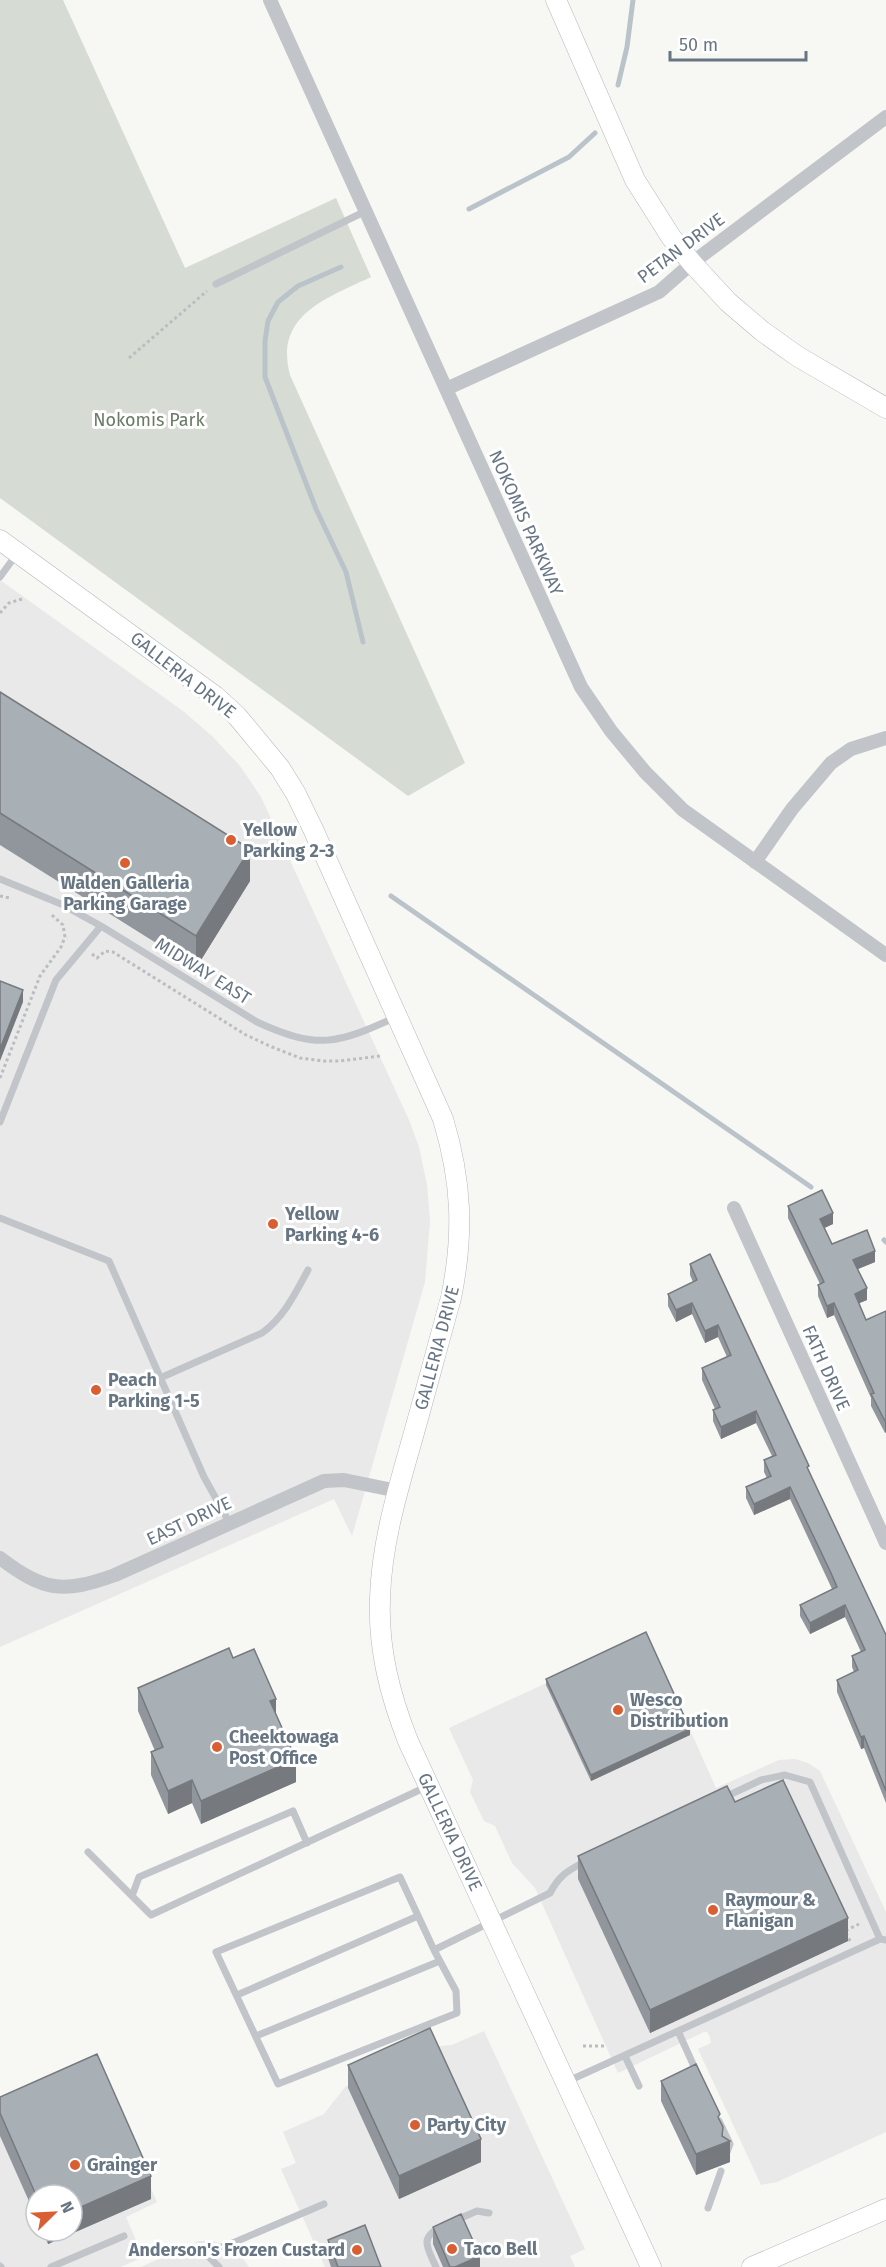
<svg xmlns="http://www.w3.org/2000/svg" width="886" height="2267" viewBox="0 0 886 2267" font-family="'Fira Sans',sans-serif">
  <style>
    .built { fill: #e8e9e8; fill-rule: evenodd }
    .park { fill: #d6dcd4 }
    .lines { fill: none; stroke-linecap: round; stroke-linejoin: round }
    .stream { stroke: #bac3c9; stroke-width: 5 }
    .secondary-casing { stroke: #b3b8bd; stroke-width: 21 }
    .path { stroke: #bbbdc0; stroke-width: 3; stroke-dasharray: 3 3; stroke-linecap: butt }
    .lane { stroke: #c1c4c8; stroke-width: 7 }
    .street { stroke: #c1c4c8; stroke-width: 14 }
    .secondary { stroke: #fff; stroke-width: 20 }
    .wall { fill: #90969c }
    .shaded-wall { fill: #767a7f }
    .building { fill: #a8afb5; stroke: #767a7f; stroke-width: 1.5 }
    .poi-dot { fill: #d95f33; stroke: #fff; stroke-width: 2 }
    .labels { text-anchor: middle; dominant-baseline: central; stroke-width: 6; stroke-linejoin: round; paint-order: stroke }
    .street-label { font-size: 18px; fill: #687684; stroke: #fff }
    .park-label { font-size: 18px; fill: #6a7b66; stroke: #fff }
    .poi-label { font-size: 18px; font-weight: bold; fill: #687684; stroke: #fff; text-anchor: start }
  </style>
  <rect width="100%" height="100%" fill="#f7f7f4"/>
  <!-- built -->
  <path class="built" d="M0,580l183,131 29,25 28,30 21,31 148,323 10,27 8,38 3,36 -5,61 -73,254 -18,-37 -334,148z
    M648,1636l68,152 63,-28 16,-1 13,4 12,8 66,141v220l-109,50 -16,3 -63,-136 13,-6 -1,-6 -3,-5h-3l-86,41 -83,-185 -23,-25 -17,-37 -11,-5 -14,-29 3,-12 -24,-52z
    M484,2031l101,218 -15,7 5,11h-250l-44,-98 15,-6 -13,-31 41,-18 21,-27 86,-40 21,-2z
    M100,2072l57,130 -31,15 17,40 -22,10h-121v-152zM36,2195h36v36h-36z
    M198,2241h15l23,8 13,18h-108z"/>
  <!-- park -->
  <path class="park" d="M0,0h63l122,268 151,-70 35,79c-44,21 -97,38 -81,98l175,388 -57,33 -408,-298z"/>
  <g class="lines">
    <!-- stream -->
    <path class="stream" d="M618,85l9,-38 6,-47
      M469,209l100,-52 26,-24
      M341,267l-43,19 -20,16 -10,19 -3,20v36l51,132 30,63 17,70
      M391,896l420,291
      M884,1240l2,2"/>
    <defs>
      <path id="secondary" d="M556,0l79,180 36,57 21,26 36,39 34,29 35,25 89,52
        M0,540l215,156 22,20 43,52 16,26 17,35 130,290c19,63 21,115 8,179 -14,50 -27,100 -41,149 -14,49 -29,101 -30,152 -2,50 10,96 28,142l243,526
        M752,2267l134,-58"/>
    </defs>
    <!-- secondary casing -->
    <use href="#secondary" class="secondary-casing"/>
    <!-- path -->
    <path class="path" d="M129,358l78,-67
      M0,613l9,-10 13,-4
      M0,896l10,2
      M52,915l11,10 2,12 3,1
      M92,954l5,4 8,-7 8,1 133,83 26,12 28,11 24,3h16l40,-5
      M0,1078l40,-102 21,-29 4,-10
      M850,1941l-5,-10 14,-7
      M583,2046h24"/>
    <!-- lane -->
    <path class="lane" d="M216,284l150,-73
      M0,577l16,-22
      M0,879l61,25 40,22 156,96c61,28 80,22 139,-5
      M0,1122l56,-142 45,-54
      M0,1218l109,43 95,216 25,45
      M160,1378l102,-45c22,-16 33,-39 46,-63
      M725,1797l36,-17 24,-5 25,7 70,157 6,1
      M88,1852l63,63 275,-128
      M132,1896l7,-19 154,-66 14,32
      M434,1950l22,41 1,22 -179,71 -62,-132 184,-75 34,73 116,-57c9,-17 17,-22 34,-31
      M237,1995l181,-79
      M678,2031l19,42
      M256,2036l184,-75
      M625,2056l14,30
      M566,2082l314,-143
      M719,2121l11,23 -3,8
      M708,2208l13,-37
      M454,2221l23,-10 12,2
      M0,2266l1,1
      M51,2267l73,-31
      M219,2267l-15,-15 24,-7 96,-41
      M436,2267c-8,-18 -18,-30 6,-40"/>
    <!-- street -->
    <path class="street" d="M270,0l311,687 30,44 34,41 38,38 203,145
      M446,389l213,-97 33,-29 194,-146
      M755,862l37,-53 39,-46 20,-14 35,-11
      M734,1208l152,335
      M0,1558c44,33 62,36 115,17l209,-94 20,-1 54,11"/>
    <!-- secondary -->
    <use href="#secondary" class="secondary"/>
  </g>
  <!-- wall -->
  <path class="wall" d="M0,692l250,189 -54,87 -196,-123z
    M788,1206l45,18 -9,4 8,16 43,18 -17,7 9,31 -8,3 7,17 20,-9v121l-1,1 -14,-27v-8l-37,-83 -7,3 -9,-22v-11l2,-1 -32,-66z
    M690,1264l119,209 77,162v168l-22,-55 -3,1 -24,-57v-12l17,-8 -2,-5v-11l9,-4 -16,-35 -35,17 -10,-18v-11l32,-16 -42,-90 -36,16 -8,-17v-11l21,-9 -3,-6v-12l8,-4 -16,-33 -35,16 -8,-18v-11l2,-1 -13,-29v-12l25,-11 -9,-20 -13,6 -13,-29 -16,8 -8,-16v-12l25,-12 -3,-7z
    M233,1658l43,58 20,66 -95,42 -9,-21 -24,11 -17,-39v-23l4,-1 -17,-40v-23z
    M546,1679l144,56 -99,46 -45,-96z
    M578,1856l270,85 -198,92 -72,-154z
    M348,2065l133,97 -82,37 -51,-111z
    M661,2081l62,56 7,25 -34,13 -35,-74z
    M0,2097l151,102 -103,45 -6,-13h30l-36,-36v22l-36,-81z
    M433,2227l47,40h-37l-10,-23z
    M328,2240l53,27h-50l-3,-9z"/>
  <!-- shaded-wall -->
  <path class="shaded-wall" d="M250,849v32l-54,87v-32z
    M23,990v12l-23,59v-12z
    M833,1213v11l-13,6v-11z
    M875,1251v11l-22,9v-11z
    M867,1288v12l-12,5v-11z
    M692,1303v11l-16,8v-12z
    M834,1303v12l-7,3v-12z
    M718,1325v12l-13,6v-12z
    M756,1411v12l-35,16v-12z
    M885,1421h1v11l-1,1z
    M790,1487v12l-36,16v-11z
    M845,1605v12l-35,17v-11z
    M276,1699v23l-6,-21z
    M690,1729v6l-99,46v-6z
    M864,1736v12l-3,1v-12z
    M296,1759v23l-95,42v-23z
    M192,1780v23l-24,11v-23z
    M848,1918v23l-198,92v-23z
    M723,2127v17l7,-3v21l-34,13v-21l26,-18z
    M481,2139v23l-82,37v-23z
    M151,2176v23l-103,45v-13h24v-20z
    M480,2256v11h-25z"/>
  <!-- building -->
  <path class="building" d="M0,692l250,157 -54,87 -196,-123z
    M0,981l23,9 -23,59z
    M822,1190l11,23 -13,6 12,25 35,-14 8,21 -22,9 14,28 -12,6 11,26 20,-9v110h-1l-14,-27 3,-1 -40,-90 -7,3 -9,-21 6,-3 -36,-76z
    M710,1254l99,212 -2,1 79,168v156l-22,-55 -3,1 -24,-57 21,-10 -6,-14 13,-6 -20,-45 -35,18 -10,-18 37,-18 -6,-14 -41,-86 -36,17 -8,-17 25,-11 -7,-16 12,-5 -20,-44 -35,16 -8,-17 7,-3 -18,-39 29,-13 -13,-30 -13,6 -13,-28 -16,7 -8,-16 29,-14 -7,-16z
    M646,1632l44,97 -99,46 -45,-96z
    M229,1648l4,10 21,-9 22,50 -6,2 26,58 -95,42 -9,-21 -24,11 -17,-39 12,-5 -25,-59z
    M783,1780l65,138 -198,92 -72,-154 149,-70 8,16z
    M430,2028l51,111 -82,37 -51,-111z
    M97,2054l54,122 -79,35v-16h-36l-36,-82v-16z
    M696,2064l24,50 -2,3 5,10 -1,9 8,5 -34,13 -35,-73z
    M461,2214l19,42 -25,11h-5l-17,-40z
    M365,2225l16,42h-43l-10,-27z"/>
  <!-- markers -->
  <g class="poi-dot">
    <circle cx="231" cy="840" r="6"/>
    <circle cx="125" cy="863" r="6"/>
    <circle cx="273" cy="1224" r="6"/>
    <circle cx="96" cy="1390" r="6"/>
    <circle cx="618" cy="1710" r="6"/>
    <circle cx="217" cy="1747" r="6"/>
    <circle cx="713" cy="1910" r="6"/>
    <circle cx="415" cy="2125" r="6"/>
    <circle cx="75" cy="2165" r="6"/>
    <circle cx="452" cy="2249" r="6"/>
    <circle cx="357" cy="2250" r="6"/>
  </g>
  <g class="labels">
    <!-- street labels -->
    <g class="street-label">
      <text transform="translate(681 248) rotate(-37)">PETAN DRIVE</text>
      <text transform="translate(526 523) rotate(66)">NOKOMIS PARKWAY</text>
      <text transform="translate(183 675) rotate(38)">GALLERIA DRIVE</text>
      <text transform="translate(203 971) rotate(32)">MIDWAY EAST</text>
      <text transform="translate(437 1348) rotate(-75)">GALLERIA DRIVE</text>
      <text transform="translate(826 1368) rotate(66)">FATH DRIVE</text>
      <text transform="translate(189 1521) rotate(-25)">EAST DRIVE</text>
      <text transform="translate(450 1832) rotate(65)">GALLERIA DRIVE</text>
    </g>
    <!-- park labels -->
    <g class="park-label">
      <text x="149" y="420">Nokomis Park</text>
    </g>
    <!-- poi labels -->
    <g class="poi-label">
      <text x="243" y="830">Yellow<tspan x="243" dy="21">Parking 2-3</tspan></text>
      <text x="125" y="883" text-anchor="middle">Walden Galleria<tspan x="125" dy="21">Parking Garage</tspan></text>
      <text x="285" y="1214">Yellow<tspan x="285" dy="21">Parking 4-6</tspan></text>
      <text x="108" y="1380">Peach<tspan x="108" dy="21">Parking 1-5</tspan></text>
      <text x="630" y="1700">Wesco<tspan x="630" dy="21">Distribution</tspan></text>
      <text x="229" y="1737">Cheektowaga<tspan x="229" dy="21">Post Office</tspan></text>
      <text x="725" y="1900">Raymour &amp;<tspan x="725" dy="21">Flanigan</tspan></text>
      <text x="427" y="2125">Party City</text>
      <text x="87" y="2165">Grainger</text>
      <text x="464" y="2249">Taco Bell</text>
      <text x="345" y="2250" text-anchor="end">Anderson's Frozen Custard</text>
    </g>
  </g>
  <!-- north arrow -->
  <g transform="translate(54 2213) rotate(66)"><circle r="28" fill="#ffffff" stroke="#c3c8ce" stroke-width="1.5"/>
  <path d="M0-4.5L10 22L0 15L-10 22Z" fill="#d95f33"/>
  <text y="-9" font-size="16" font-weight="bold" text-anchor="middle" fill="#687684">N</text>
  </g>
  <!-- scale -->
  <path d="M670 51v9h136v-9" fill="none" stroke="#687684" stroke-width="3"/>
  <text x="679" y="51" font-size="18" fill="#687684" stroke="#ffffff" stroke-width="4.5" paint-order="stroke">50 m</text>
</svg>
